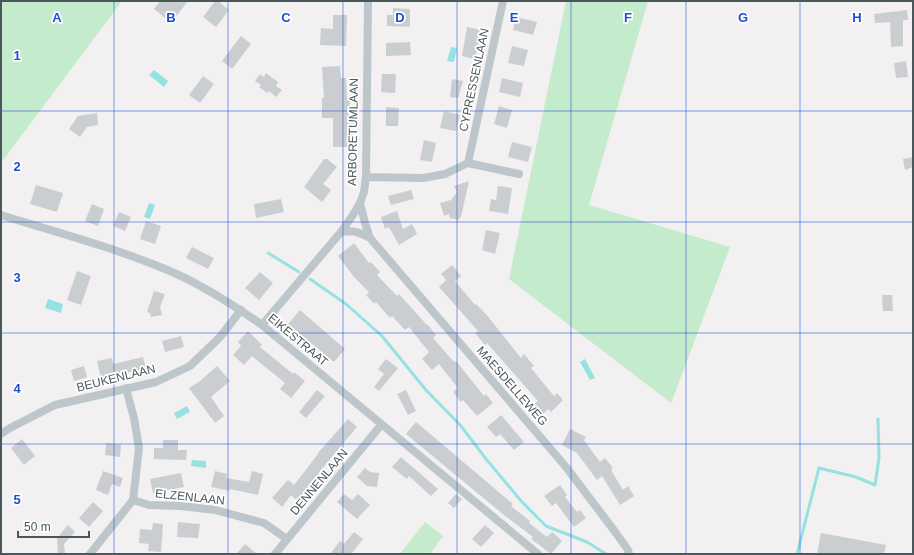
<svg xmlns="http://www.w3.org/2000/svg" width="914" height="555" viewBox="0 0 914 555" font-family="Helvetica,sans-serif">
  <style>
    .green { fill: #c4ebcb }
    .water { fill: #96e2e3 }
    .lines { fill: none; stroke-linecap: round; stroke-linejoin: round }
    .stream { stroke: #96e2e3; stroke-width: 3 }
    .building { fill: #cbced1 }
    .minor { stroke: #bdc7cb; stroke-width: 8 }
    .grid { fill: none; stroke: #1d4ed8; stroke-width: 1; stroke-opacity: 0.55 }
    .labels { text-anchor: middle; dominant-baseline: central; stroke-width: 3.5; stroke-linejoin: round; paint-order: stroke }
    .street-label { font-size: 12px; fill: #4a575b; stroke: #fff }
    .grid-label { font-size: 13px; text-anchor: middle; font-weight: bold; fill: #1d4ed8; stroke: #fff; stroke-width: 3.5; stroke-linejoin: round; paint-order: stroke }
  </style>
  <rect width="100%" height="100%" fill="#f2f0f1"/>
  <!-- green -->
  <path class="green" d="M1,1h121l-121,162z
    M566,1h82l-59,204 141,42 -59,156 -162,-124z
    M425,522l18,14 -13,18h-30z"/>
  <!-- water -->
  <path class="water" d="M451,47l6,1 -3,14 -7,-1z
    M154,70l14,11 -4,6 -15,-12z
    M149,203l6,2 -5,14 -6,-2z
    M48,299l15,5 -2,9 -16,-5z
    M585,359l10,19 -5,2 -10,-18z
    M187,406l3,6 -13,7 -3,-6z
    M192,460l14,1v7l-15,-2z"/>
  <g class="lines">
    <!-- stream -->
    <path class="stream" d="M268,253l31,19
      M310,279l36,25 36,32 44,54 35,36 25,33 36,43 24,24 41,16 19,12
      M797,554l22,-86 37,9 19,8 4,-27 -1,-39"/>
  </g>
  <!-- building -->
  <path class="building" d="M160,1h28l-17,22 -17,-14z
    M215,1h3l11,9 -13,17 -13,-10z
    M393,8l17,1v18l-23,-1v-11h6z
    M907,10l1,10h-5v26l-12,1 -1,-25 -15,1 -1,-9z
    M333,15h14l-1,31 -26,-1 1,-17 12,1z
    M516,17l21,5 -4,13 -20,-5z
    M467,27l14,3 -6,29 -13,-3z
    M241,36l10,8 -19,25 -10,-8z
    M410,42l1,13 -25,1v-13z
    M512,46l16,4 -4,16 -16,-3z
    M906,61l2,16 -12,1 -2,-15z
    M340,66l1,12h5l1,20h3l-2,49h-15v-29h-11v-20h2l-2,-31z
    M266,73l12,9 -2,4 6,4 -6,7 -7,-6 -2,2 -8,-6 2,-2 -6,-4 5,-7 4,3z
    M382,74h14l-1,19 -14,-1z
    M203,76l11,8 -14,19 -11,-8z
    M502,78l21,5 -3,14 -21,-5z
    M452,79l11,2 -5,17 -8,-1z
    M499,106l13,4 -5,18 -13,-4z
    M386,107l13,1 -1,18h-12z
    M444,111l16,4 -4,16 -16,-3z
    M97,113l1,12 -11,2 -7,10 -11,-8 9,-13z
    M424,140l12,3 -4,19 -12,-2z
    M512,142l20,5 -4,15 -20,-5z
    M913,157v10l-8,3 -2,-11z
    M324,159h3l10,8 -14,17 8,6 -9,12 -18,-15z
    M469,181l-8,36 -3,3 -8,-2 -1,-4 -5,2 -4,-13 11,-3 6,-8 -3,-6z
    M36,185l27,8 -6,19 -27,-8z
    M498,186l14,2 -4,26 -19,-3 2,-12 5,1z
    M411,190l3,9 -23,6 -3,-9z
    M281,199l3,13 -28,6 -2,-14z
    M92,204l12,5 -6,17 -13,-5z
    M397,211l6,18 9,-5 5,10 -18,11 -10,-18 -4,2 -4,-12z
    M119,212l12,5 -6,14 -12,-5z
    M146,221l15,5 -6,18 -15,-5z
    M486,230l14,3 -5,21 -13,-4z
    M354,243l15,20 2,-1 9,10 -3,3 20,21 2,-2 28,31h1l8,10 -3,3 21,24 2,-1 28,35 2,-2 7,9 -16,13 -14,-16 -2,2 -8,-10 5,-4 -19,-24 -7,6 -10,-11 7,-7 -20,-25 -4,3 -13,-14 -2,2 -14,-16 -2,2 -8,-9 3,-3 -15,-15 -16,-21z
    M192,247l22,11 -6,11 -22,-11z
    M452,265l9,11 -6,5 20,24 1,-1 10,10 35,44 3,-4 10,12 -3,2 23,28 3,-3 6,7 -12,12 -3,-3 -5,5 -9,-10 4,-3 -51,-58 -2,2 -10,-12 3,-2 -39,-44 7,-7 -5,-6z
    M77,271l14,5 -10,29 -14,-5z
    M260,272l13,11 -14,17 -14,-12z
    M154,291l11,3 -5,13 2,8 -11,2 -1,-4 -3,-1z
    M882,295h10l1,16h-10z
    M300,310l45,39 -11,13 -46,-38z
    M248,331l14,14 -2,2 33,27 1,-2 11,9 -14,17 -11,-9 5,-6 -33,-27 -8,9 -11,-10 8,-9 -3,-4z
    M181,336l3,11 -19,5 -3,-11z
    M143,357l3,12 -45,9 -4,-17 15,-3 1,6z
    M386,359l12,9 -19,23 -5,-4 10,-13 -6,-5z
    M84,366l3,11 -13,4 -3,-11z
    M217,366l13,15 -19,16 13,19 -9,7 -26,-35 11,-7z
    M317,390l8,6 -19,22 -7,-6z
    M406,390l10,21 -8,4 -11,-21z
    M501,415l23,27 -10,8 -14,-16 -4,3 -9,-10z
    M348,419l9,8 -36,43 -17,23 2,1 -7,8 -8,-7 -9,12 -10,-9 16,-18 6,5 24,-31h-1z
    M416,422l97,82 -2,2 19,15 -1,2 18,14 5,-5 6,5 4,4 -11,13 -20,-15 2,-2 -29,-22 -98,-81z
    M570,429l16,8 -2,3 16,22 5,-4 8,10 -2,2 12,20 5,-4 6,10 -14,9 -18,-29 -5,4 -20,-27 -15,-8z
    M22,439l13,17 -11,9 -13,-17z
    M163,440h15v10h9l-1,10 -32,-1v-11h9z
    M106,443l15,2 -1,12 -15,-2z
    M401,457l37,32 -7,7 -22,-20 -2,3 -15,-12z
    M365,468l5,4 9,1 -2,14 -10,-1 -10,-9z
    M103,471l20,7 -3,9 -8,-3 -4,11 -12,-5z
    M215,471l12,3 -1,4 23,4 3,-11 11,3 -5,21 -28,-6v2l-19,-4z
    M181,473l3,14 -31,6 -3,-14z
    M560,485l7,10 -2,2 12,15 3,-2 6,8 -12,9 -18,-24 -4,3 -8,-10z
    M344,494l8,6 6,-6 12,11 -13,14 -20,-17z
    M456,494l6,5 -8,9 -6,-5z
    M93,502l10,9 -14,16 -10,-9z
    M178,522l22,2 -2,14 -21,-1z
    M153,523l10,1 -2,28 -13,-1 1,-7 -10,-1 1,-14 12,1z
    M68,525l7,7 -11,12 1,10h-7l-1,-16z
    M485,525l9,8 -13,14 -9,-8z
    M354,532l9,7 -12,15h-21l10,-13 4,3z
    M821,533l65,12 -2,9h-67z
    M245,544l12,10h-21z"/>
  <g class="lines">
    <!-- minor -->
    <path class="minor" d="M468,163l51,11
      M366,177l57,1 22,-4 23,-11 35,-162
      M360,203l5,20 5,15 196,229 50,66 12,17 1,4
      M1,215c55,17 111,32 164,54 35,14 67,35 97,56l276,229
      M341,232c13,-2 18,0 29,6
      M262,325l79,-93 12,-17 7,-12 4,-11 2,-15 2,-176
      M1,434l9,-6 45,-23 101,-23 34,-16 30,-29 21,-27
      M133,500l16,5 32,1 34,4 49,13 23,16
      M90,554l43,-54 6,-52 -5,-30 -8,-30
      M275,554l106,-129"/>
  </g>
  <!-- grid -->
  <path class="grid" d="M114,1v553M228,1v553M343,1v553M457,1v553M571,1v553M686,1v553M800,1v553M1,111h912M1,222h912M1,333h912M1,444h912"/>
  <g class="labels">
    <!-- street labels -->
    <g class="street-label">
      <text transform="translate(474 80) rotate(-78)">CYPRESSENLAAN</text>
      <text transform="translate(353 132) rotate(-89)">ARBORETUMLAAN</text>
      <text transform="translate(298 340) rotate(40)">EIKESTRAAT</text>
      <text transform="translate(116 378) rotate(-14)">BEUKENLAAN</text>
      <text transform="translate(512 386) rotate(49)">MAESDELLEWEG</text>
      <text transform="translate(319 482) rotate(-50)">DENNENLAAN</text>
      <text transform="translate(190 497) rotate(6)">ELZENLAAN</text>
    </g>
  </g>
  <g class="grid-label">
    <text x="57" y="22">A</text>
    <text x="171" y="22">B</text>
    <text x="286" y="22">C</text>
    <text x="400" y="22">D</text>
    <text x="514" y="22">E</text>
    <text x="628" y="22">F</text>
    <text x="743" y="22">G</text>
    <text x="857" y="22">H</text>
    <text x="17" y="60">1</text>
    <text x="17" y="171">2</text>
    <text x="17" y="282">3</text>
    <text x="17" y="393">4</text>
    <text x="17" y="504">5</text>
  </g>
  <!-- border -->
  <rect width="914" height="555" fill="none" stroke="#4a575b" stroke-width="4"/>
  <!-- scale -->
  <path d="M18 531v6h71v-6" fill="none" stroke="#4a575b" stroke-width="2"/>
  <text x="24" y="531" font-size="12" fill="#4a575b" stroke="#ffffff" stroke-width="3" paint-order="stroke">50 m</text>
</svg>
